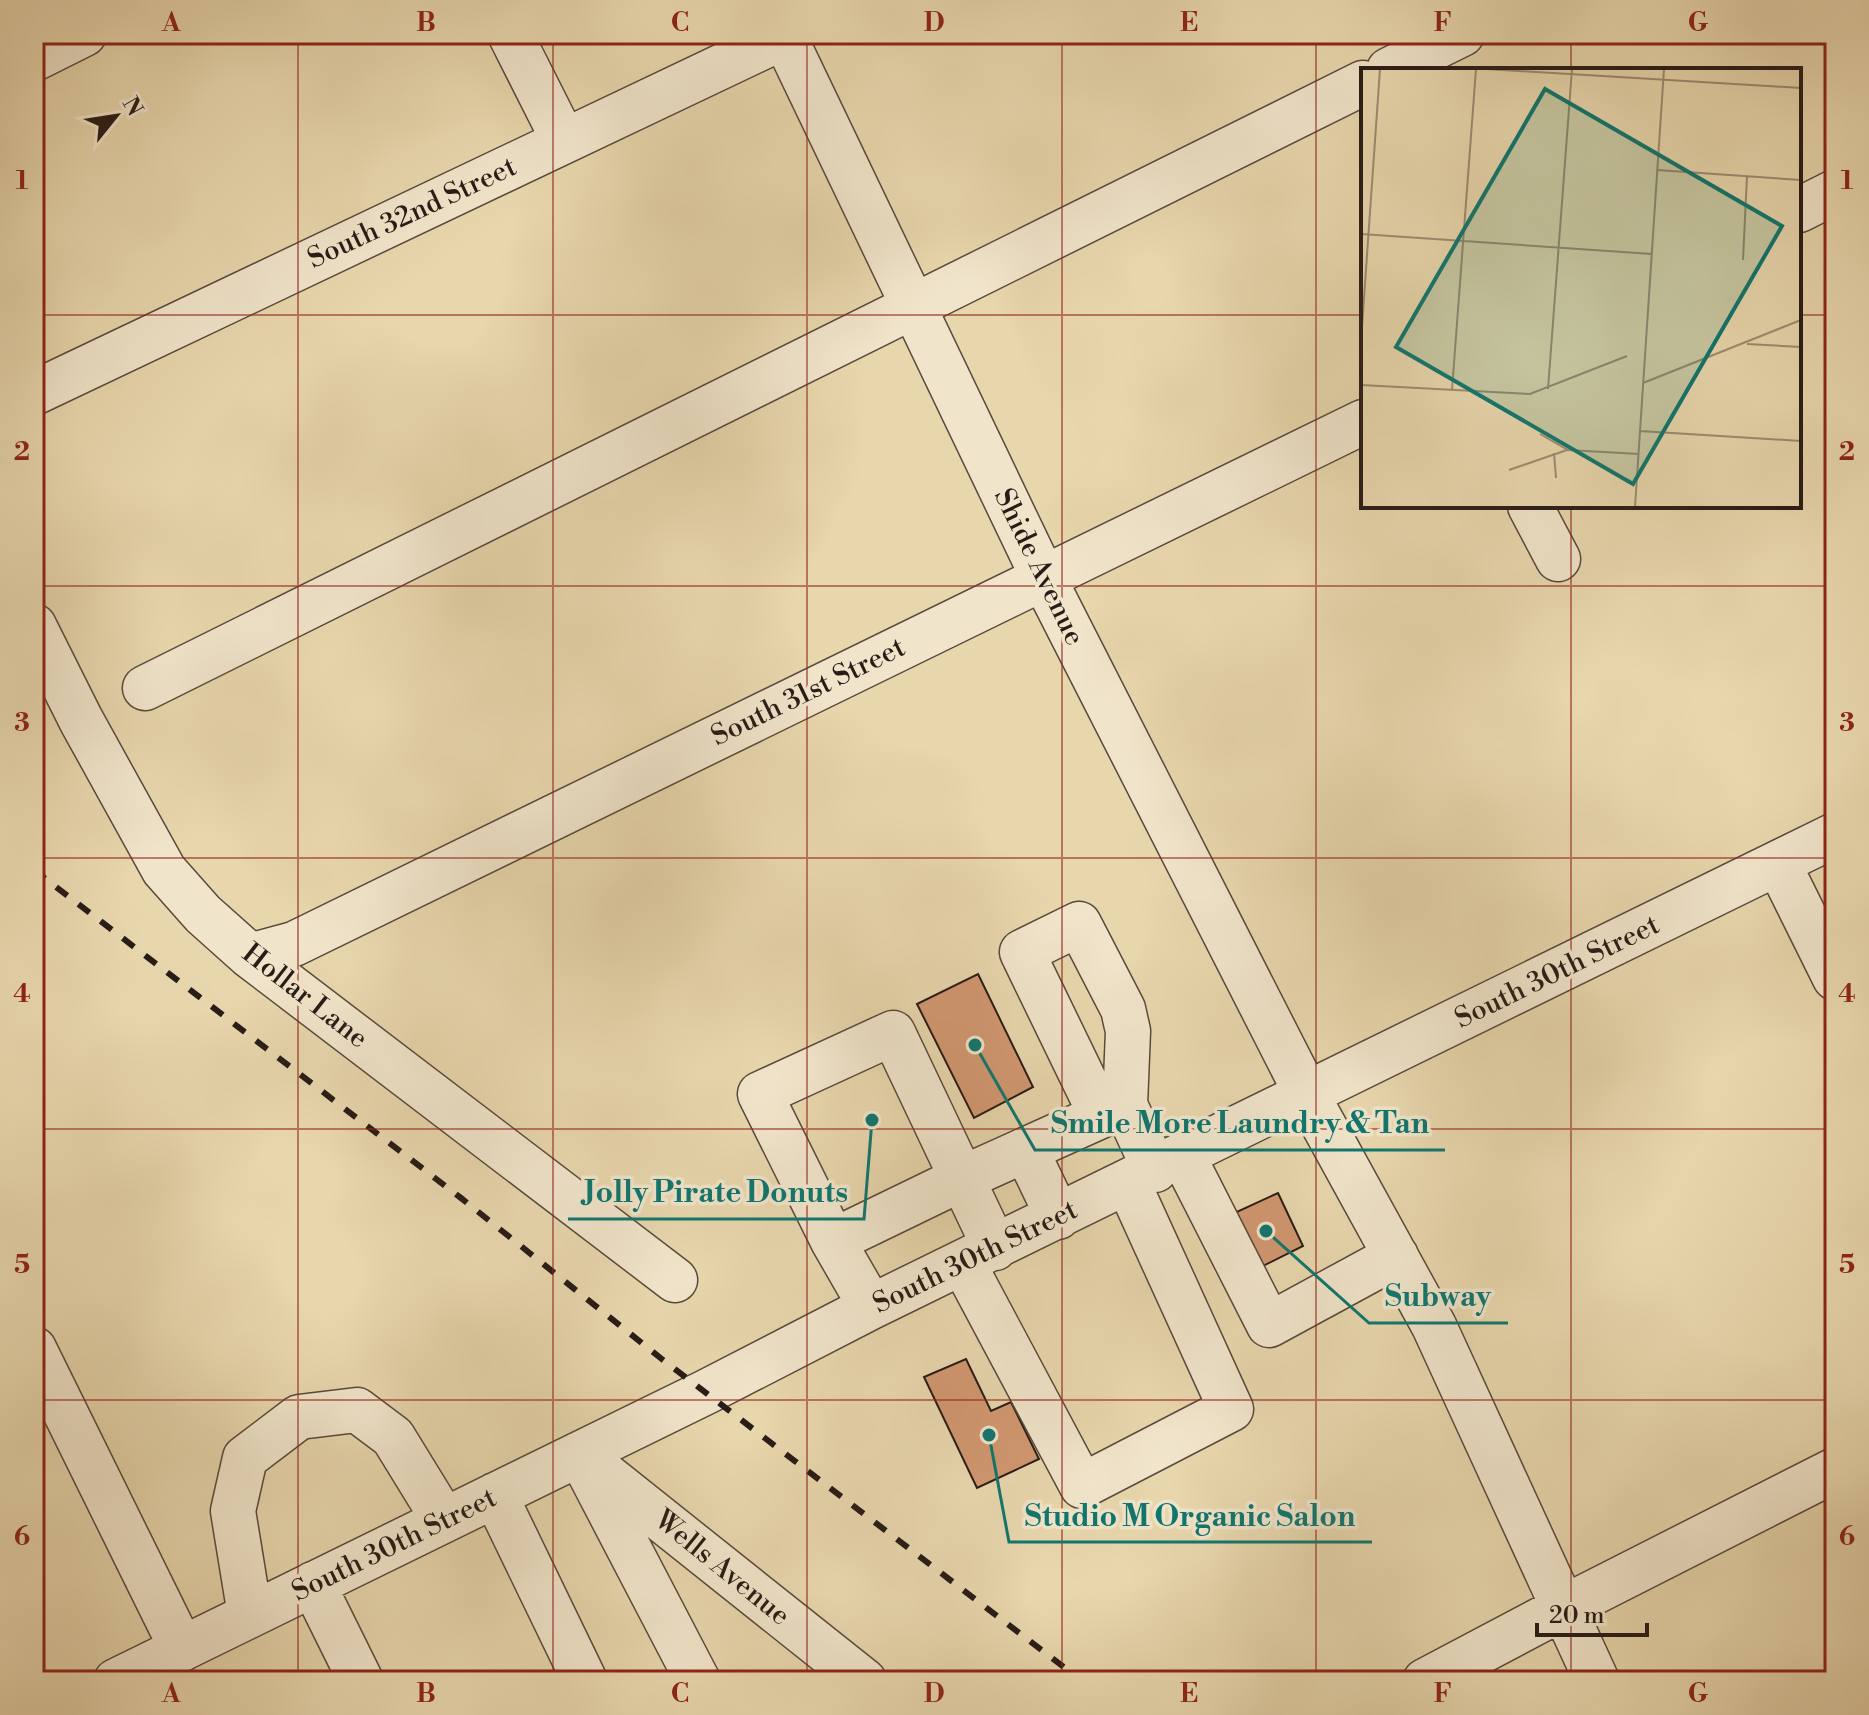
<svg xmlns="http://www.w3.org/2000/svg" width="1869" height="1715" viewBox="0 0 1869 1715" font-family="'Libre Bodoni',serif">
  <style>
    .building { fill: #d19770; stroke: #281c17; stroke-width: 2 }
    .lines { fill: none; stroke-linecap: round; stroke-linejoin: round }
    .minor-casing { stroke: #584a3c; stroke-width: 47 }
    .minor { stroke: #f0e4ca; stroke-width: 44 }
    .rail { stroke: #281c17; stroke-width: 6; stroke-dasharray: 14 14; stroke-linecap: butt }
    .grid { fill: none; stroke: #8f2418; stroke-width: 2; stroke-opacity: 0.55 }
    .labels { text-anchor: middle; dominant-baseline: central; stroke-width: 7; stroke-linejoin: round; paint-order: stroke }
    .street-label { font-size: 28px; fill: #281c17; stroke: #f0e4ca }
    .inset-road { fill: none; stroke: #9b8c71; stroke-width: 2 }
    .view { fill: #0f766e; fill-opacity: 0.15; stroke: #0f766e; stroke-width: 4 }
    .inset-edge { fill: none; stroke: #281c17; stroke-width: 4 }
    .leader { fill: none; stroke: #0f766e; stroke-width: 3 }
    .callout-dot { fill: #0f766e; stroke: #f0e4ca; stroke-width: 3 }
    .callout-label { font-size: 30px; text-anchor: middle; font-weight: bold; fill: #0f766e; stroke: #f0e4ca; stroke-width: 7; stroke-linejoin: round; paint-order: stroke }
    .neatline { fill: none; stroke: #8f2418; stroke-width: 3 }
    .grid-label { font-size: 26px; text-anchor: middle; font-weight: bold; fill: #8f2418 }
  </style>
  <rect width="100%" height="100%" fill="#e8d6ad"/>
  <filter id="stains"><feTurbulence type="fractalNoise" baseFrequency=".0025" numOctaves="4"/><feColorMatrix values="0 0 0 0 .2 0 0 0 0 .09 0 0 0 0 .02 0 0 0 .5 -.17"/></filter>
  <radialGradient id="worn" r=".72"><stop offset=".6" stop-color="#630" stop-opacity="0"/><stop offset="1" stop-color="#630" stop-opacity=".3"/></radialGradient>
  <!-- building -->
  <path class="building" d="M978,974l55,113 -59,31 -57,-114z
    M1278,1193l25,53 -48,24 -27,-54z
    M966,1359l25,52 20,-9 28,57 -62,29 -53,-111z"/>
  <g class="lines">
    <defs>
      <path id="minor" d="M510,34l54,107
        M783,34l260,543 264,518 127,231 163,355
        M34,59l50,-25
        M1389,70l73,-36
        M1799,210l36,-18
        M34,393l756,-359
        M1530,506l28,53
        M34,626l47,94 83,150 39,44 47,42 425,324
        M145,688l1218,-605
        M1778,863l57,115
        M250,956l44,-12 1069,-522
        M1101,1115l-79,-163 57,-28 44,85 5,22 -3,74
        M1026,1150l32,67
        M1183,1156l86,169 127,-69
        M833,1241l130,-63 162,-73 30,65
        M963,1263l119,223 149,-77 -103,-226
        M871,1307l-38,-66 -73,-147 133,-61 102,215
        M34,1349l148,300
        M579,1454l285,227
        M588,1470l110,211
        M495,1495l90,186
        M313,1584l48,97
        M250,1615l-17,-104 12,-53 54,-41 58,-7 36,27 51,83
        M116,1681l590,-289 165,-85 964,-472
        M1425,1681l138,-73 272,-138"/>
    </defs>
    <!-- minor casing -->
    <use href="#minor" class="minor-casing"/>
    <!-- minor -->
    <use href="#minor" class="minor"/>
    <!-- rail -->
    <path class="rail" d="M34,870l427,328 202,162 419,321"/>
  </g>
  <!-- grid -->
  <path class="grid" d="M298,34v1647M553,34v1647M807,34v1647M1062,34v1647M1316,34v1647M1571,34v36M34,315h1329M1799,315h36M1571,506v1175M34,586h1801M34,858h1801M34,1129h1801M34,1400h1801"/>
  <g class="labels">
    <!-- street labels -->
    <g class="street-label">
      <text transform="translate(412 213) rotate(-25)">South 32nd Street</text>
      <text transform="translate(1039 567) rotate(64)">Shide Avenue</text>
      <text transform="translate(808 692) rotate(-26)">South 31st Street</text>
      <text transform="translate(1557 972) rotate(-26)">South 30th Street</text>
      <text transform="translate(305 996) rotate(38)">Hollar Lane</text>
      <text transform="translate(975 1257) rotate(-26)">South 30th Street</text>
      <text transform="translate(394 1545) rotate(-26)">South 30th Street</text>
      <text transform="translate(722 1568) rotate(39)">Wells Avenue</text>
    </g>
  </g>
  <!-- overview -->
  <g transform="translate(1361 68)">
    <rect width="440" height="440" fill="#e8d6ad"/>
    <path class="inset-road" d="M125,1l315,19M296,102l144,10M0,166l291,20M382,192l4,-84M0,273l19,-272M386,276l54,3M282,315l158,-63M0,317l169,9 97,-38M187,321l24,-320M91,322l24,-321M279,363l161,10M179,366l28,16 71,4M193,385l2,25M148,402l58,-20M274,439l29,-438"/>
    <path class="view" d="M184,21l237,137 -149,258 -237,-137z"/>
    <rect width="440" height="440" class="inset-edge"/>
  </g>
  <!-- callouts -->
  <path class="leader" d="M975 1045L1035 1150H1445M872 1120L864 1219H568M1266 1231L1369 1323H1508M989 1435L1009 1542H1372"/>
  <g class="callout-dot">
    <circle cx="975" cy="1045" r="8"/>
    <circle cx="872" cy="1120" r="8"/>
    <circle cx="1266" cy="1231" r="8"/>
    <circle cx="989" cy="1435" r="8"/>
  </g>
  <g class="callout-label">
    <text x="1240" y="1133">Smile More Laundry &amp; Tan</text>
    <text x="716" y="1202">Jolly Pirate Donuts</text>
    <text x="1438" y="1306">Subway</text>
    <text x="1190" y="1526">Studio M Organic Salon</text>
  </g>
  <!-- margin -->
  <rect width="1869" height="1715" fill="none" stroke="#e8d6ad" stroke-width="88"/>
  <!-- north arrow -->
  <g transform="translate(116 116) rotate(60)" stroke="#f0e4ca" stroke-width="6" paint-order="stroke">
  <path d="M0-6L14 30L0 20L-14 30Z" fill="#281c17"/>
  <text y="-12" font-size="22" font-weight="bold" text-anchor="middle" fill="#281c17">N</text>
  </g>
  <!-- scale -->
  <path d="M1537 1623v12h110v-12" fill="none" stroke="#281c17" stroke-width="4"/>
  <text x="1549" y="1623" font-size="24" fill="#281c17" stroke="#f0e4ca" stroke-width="6" paint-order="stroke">20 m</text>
  <rect x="44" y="44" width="1781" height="1627" class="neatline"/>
  <g class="grid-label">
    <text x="171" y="31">A</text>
    <text x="426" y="31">B</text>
    <text x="680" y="31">C</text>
    <text x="934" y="31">D</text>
    <text x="1189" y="31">E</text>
    <text x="1443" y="31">F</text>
    <text x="1698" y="31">G</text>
    <text x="22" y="189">1</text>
    <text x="1847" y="189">1</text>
    <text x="22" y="460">2</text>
    <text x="1847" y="460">2</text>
    <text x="22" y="731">3</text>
    <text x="1847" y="731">3</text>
    <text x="22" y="1002">4</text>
    <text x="1847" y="1002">4</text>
    <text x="22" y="1273">5</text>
    <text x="1847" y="1273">5</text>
    <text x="22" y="1545">6</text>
    <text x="1847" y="1545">6</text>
    <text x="171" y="1702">A</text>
    <text x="426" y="1702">B</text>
    <text x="680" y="1702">C</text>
    <text x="934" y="1702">D</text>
    <text x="1189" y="1702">E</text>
    <text x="1443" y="1702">F</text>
    <text x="1698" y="1702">G</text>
  </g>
  <rect width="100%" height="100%" filter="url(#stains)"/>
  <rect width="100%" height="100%" fill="url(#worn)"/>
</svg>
